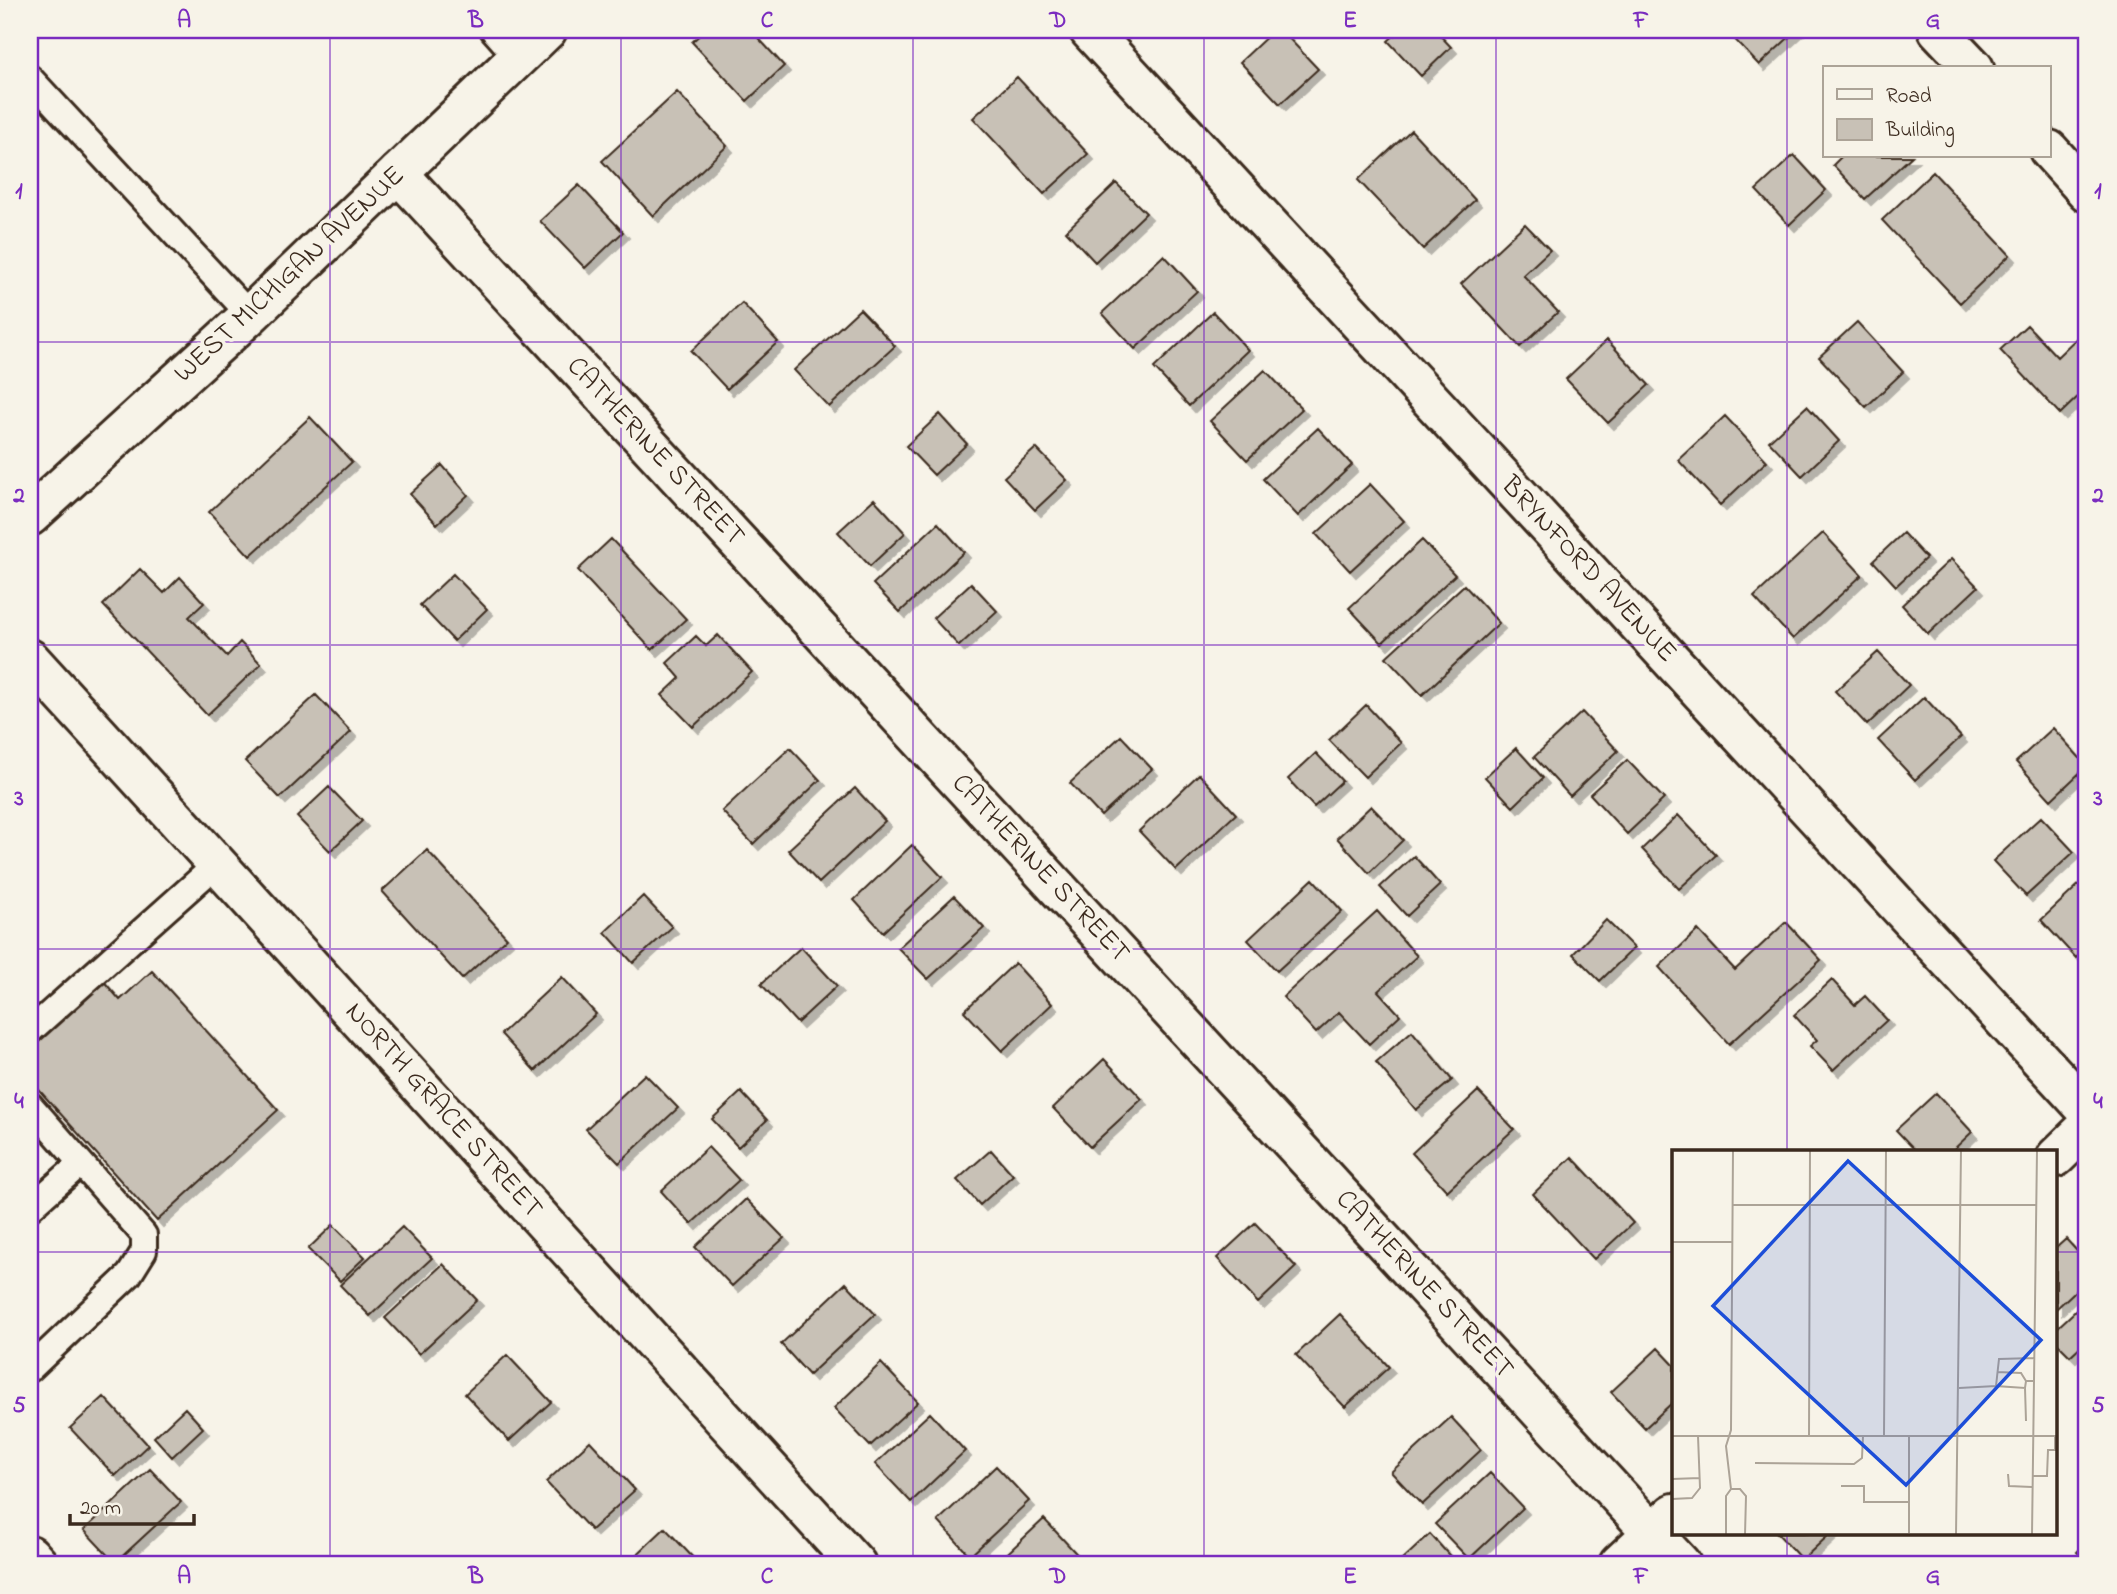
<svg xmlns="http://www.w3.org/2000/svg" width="2117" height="1594" viewBox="0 0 2117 1594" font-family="'Indie Flower',sans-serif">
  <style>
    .building { fill: #c8c1b6; stroke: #3b2a1e; stroke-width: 2; filter: url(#shadow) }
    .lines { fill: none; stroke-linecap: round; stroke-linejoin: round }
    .lane-casing { stroke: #3b2a1e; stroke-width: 30 }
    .street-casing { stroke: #3b2a1e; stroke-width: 44 }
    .secondary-casing { stroke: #3b2a1e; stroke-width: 44 }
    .lane { stroke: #f7f3e8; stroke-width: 24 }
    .street { stroke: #f7f3e8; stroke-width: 38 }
    .secondary { stroke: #f7f3e8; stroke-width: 38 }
    .grid { fill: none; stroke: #7b2cbf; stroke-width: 2; stroke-opacity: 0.55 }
    .labels { text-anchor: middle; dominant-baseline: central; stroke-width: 7; stroke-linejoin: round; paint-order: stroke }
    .street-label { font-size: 28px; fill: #3b2a1e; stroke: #f7f3e8 }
    .inset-road { fill: none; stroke: #aca397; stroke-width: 2 }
    .view { fill: #1d4ed8; fill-opacity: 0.15; stroke: #1d4ed8; stroke-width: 3.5 }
    .inset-edge { fill: none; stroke: #3b2a1e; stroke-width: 3.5 }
    .neatline { fill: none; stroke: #7b2cbf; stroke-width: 2.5 }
    .grid-label { font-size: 23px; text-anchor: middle; font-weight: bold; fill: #7b2cbf }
  </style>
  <defs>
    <filter id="shadow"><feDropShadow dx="6" dy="6" stdDeviation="0" flood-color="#0004"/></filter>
  </defs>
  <rect width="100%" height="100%" fill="#f7f3e8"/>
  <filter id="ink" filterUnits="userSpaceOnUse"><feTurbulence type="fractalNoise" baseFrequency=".0143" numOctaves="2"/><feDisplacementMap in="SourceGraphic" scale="14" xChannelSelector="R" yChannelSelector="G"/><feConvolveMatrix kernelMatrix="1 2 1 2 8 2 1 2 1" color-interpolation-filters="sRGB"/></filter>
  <g filter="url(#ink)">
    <!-- building -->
    <path class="building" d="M705,30h46l33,36 -37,35 -55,-59z
      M1274,30h7l37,39 -38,35 -40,-42z
      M1400,30h35l16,17 -30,29 -33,-35z
      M1726,30h71l-38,35z
      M1017,77l71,77 -44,40 -71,-76z
      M677,92l50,54 -74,70 -51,-55z
      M1411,130l64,70 -52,49 -65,-69z
      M1794,155l32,35 -37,35 -33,-35z
      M1842,156h70l-47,43 -32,-34z
      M1933,172l77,83 -50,48 -78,-83z
      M1116,183l30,30 -51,49 -29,-31z
      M579,185l44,47 -38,36 -45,-47z
      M1525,224l25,26 -27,25 35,37 -38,35 -59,-63z
      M1164,255l33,36 -62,58 -33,-36z
      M742,303l36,39 -51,47 -36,-38z
      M860,309l35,37 -66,61 -35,-37z
      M1213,312l35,38 -59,56 -35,-38z
      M1857,322l46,50 -37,35 -47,-50z
      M2027,325l30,32 30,-29v60l-27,26 -60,-64z
      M1607,340l42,45 -41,38 -42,-44z
      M1265,370l37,39 -55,51 -37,-39z
      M1807,406l32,35 -37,35 -33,-35z
      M940,414l27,30 -33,31 -28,-29z
      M1725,416l42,45 -47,44 -42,-45z
      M310,417l42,45 -102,94 -41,-44z
      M1318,428l34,37 -54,51 -35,-37z
      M1036,448l31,32 -32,30 -31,-33z
      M442,465l26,30 -31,29 -27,-30z
      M1370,484l34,37 -54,50 -34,-37z
      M874,499l31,34 -35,33 -32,-34z
      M938,523l26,29 -64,60 -27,-28z
      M1823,533l39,42 -69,64 -39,-42z
      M1903,533l23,25 -30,28 -23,-25z
      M611,539l75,80 -34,31 -74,-80z
      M1422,540l33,35 -73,68 -33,-35z
      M1951,559l27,28 -50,47 -26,-29z
      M140,569l24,24 16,-16 24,26 -15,14 38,39 13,-14 21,22 -54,51 -104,-110z
      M453,574l34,35 -33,32 -34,-36z
      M971,583l26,28 -38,35 -26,-28z
      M1464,585l35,38 -77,72 -36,-38z
      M718,635l34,37 -59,55 -31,-32 18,-17 -13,-15 29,-27 10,10z
      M1878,652l31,33 -42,40 -32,-34z
      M316,695l35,37 -71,66 -35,-37z
      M1924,697l37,40 -46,43 -37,-40z
      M1366,705l35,38 -36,34 -36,-37z
      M1582,712l36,39 -48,45 -36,-39z
      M2053,728l34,38 -36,34 -35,-38z
      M1121,736l31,33 -51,47 -31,-33z
      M790,748l30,32 -67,64 -31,-33z
      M1516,748l27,30 -30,29 -28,-30z
      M1316,753l26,28 -28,26 -26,-28z
      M1627,760l37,39 -37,35 -37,-40z
      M1199,774l37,40 -60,56 -37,-39z
      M329,787l33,34 -32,30 -33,-34z
      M855,788l30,33 -66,62 -31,-33z
      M1371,806l32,34 -34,33 -32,-35z
      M1678,815l38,40 -37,34 -37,-40z
      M2041,817l33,35 -48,44 -33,-35z
      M912,845l30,32 -59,55 -29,-32z
      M427,850l80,88 -45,41 -80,-88z
      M1414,856l26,29 -33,31 -27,-29z
      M2087,877v71l-11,10 -35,-38z
      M1313,879l29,32 -65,60 -29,-31z
      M643,896l29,31 -39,36 -28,-31z
      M954,896l30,32 -56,51 -30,-31z
      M1377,911l40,45 -39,35 22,24 -31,29 -30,-32 -23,21 -33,-36z
      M1606,920l28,28 -34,33 -27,-27z
      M1786,922l35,38 -92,84 -70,-77 39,-37 37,40z
      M801,947l36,39 -40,37 -36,-39z
      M1015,963l37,41 -50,47 -38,-40z
      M152,971l126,139 -121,111 -127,-141v-40l70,-63 20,23z
      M562,977l34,37 -61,57 -34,-37z
      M1832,980l23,25 10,-9 22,24 -54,50 -23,-24 7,-6 -23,-25z
      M1412,1031l40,49 -36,30 -40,-48z
      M1104,1059l38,40 -52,48 -37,-39z
      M645,1074l33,34 -59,55 -33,-34z
      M1478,1091l36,38 -67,62 -35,-38z
      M741,1092l26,28 -29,27 -26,-28z
      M1936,1093l36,39 -20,19h-36l-20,-21z
      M708,1147l31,33 -48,44 -30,-33z
      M991,1150l22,25 -33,30 -23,-25z
      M1572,1157l61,66 -39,36 -61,-65z
      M746,1199l38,39 -52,48 -37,-39z
      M1255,1223l41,44 -38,36 -41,-45z
      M333,1225l32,32 -25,24 -32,-32z
      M402,1227l30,31 -62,58 -30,-31z
      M2066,1239l21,23v18l-31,29v-61z
      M443,1264l34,36 -58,54 -34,-36z
      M846,1283l29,31 -66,61 -28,-31z
      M2087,1300v45l-2,-3 -15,14 -14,-14v-13z
      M1340,1314l49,53 -44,40 -49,-52z
      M1658,1348l16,17v36l-29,27 -34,-36z
      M507,1355l44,47 -42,39 -44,-47z
      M881,1363l37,39 -48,44 -36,-38z
      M104,1397l44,48 -33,31 -45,-48z
      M185,1408l18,20 -31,29 -18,-20z
      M930,1413l35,38 -54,51 -36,-38z
      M1451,1417l30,33 -59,55 -31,-33z
      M590,1441l45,49 -44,40 -45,-48z
      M996,1466l33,35 -59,55 -32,-35z
      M150,1469l31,33 -66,61 -31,-33z
      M1490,1473l33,35 -54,51 -34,-35z
      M1044,1519l42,45h-90z
      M665,1528l34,36h-72z
      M1777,1533h54l-29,27z
      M1430,1534l27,30h-51l-4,-4z
      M2087,1542v21l-10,-11z"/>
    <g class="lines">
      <defs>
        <path id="lane" d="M493,30l25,28
          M30,78l220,237
          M30,1031l187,-167
          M30,1105l114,130v16l-15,24 -99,94
          M30,1208l51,-45"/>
        <path id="street" d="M1089,30l998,1080
          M1938,30l36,38
          M2049,150l38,42
          M398,173l1283,1391
          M30,659l826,905
          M2056,1157l31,-30
          M1619,1564l55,-51"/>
        <path id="secondary" d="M30,516l220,-201 297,-285
          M30,1555l8,9"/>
      </defs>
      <!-- lane casing -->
      <use href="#lane" class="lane-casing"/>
      <!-- street casing -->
      <use href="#street" class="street-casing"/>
      <!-- secondary casing -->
      <use href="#secondary" class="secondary-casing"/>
      <!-- lane -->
      <use href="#lane" class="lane"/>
      <!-- street -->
      <use href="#street" class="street"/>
      <!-- secondary -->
      <use href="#secondary" class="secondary"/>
    </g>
  </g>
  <!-- grid -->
  <path class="grid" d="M330,30v1534M621,30v1534M913,30v1534M1204,30v1534M1496,30v1534M1787,30v1121M30,342h2057M30,645h2057M30,949h2057M30,1252h1644M2056,1252h31M1787,1533v31"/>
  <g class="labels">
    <!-- street labels -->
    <g class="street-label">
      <text transform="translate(290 275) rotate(-43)">WEST MICHIGAN AVENUE</text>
      <text transform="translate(655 452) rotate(47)">CATHERINE STREET</text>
      <text transform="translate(1588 570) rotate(47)">BRYNFORD AVENUE</text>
      <text transform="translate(1040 869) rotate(47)">CATHERINE STREET</text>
      <text transform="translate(443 1111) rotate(48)">NORTH GRACE STREET</text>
      <text transform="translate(1424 1285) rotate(47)">CATHERINE STREET</text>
    </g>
  </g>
  <!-- overview -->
  <g transform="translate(1672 1150)">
    <rect width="385" height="385" fill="#f7f3e8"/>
    <path class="inset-road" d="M61,55h304M0,92h60M325,222l24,1 5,8M362,231h-8l-1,7 -29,-2 3,-27 35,-1M287,238l37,-2M353,238l1,33M237,285v67M0,286h385M137,286l1,-286M212,286l2,-286M83,313l99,1 8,-6 1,-22M336,324l1,12 23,1M361,326h14l1,-26h7v-14M0,329l28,-1M169,336h23v16h45v31M59,339h9l6,7 -1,39M0,349l20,-1 8,-10 -2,-52M54,385v-39l5,-7 -5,-43 5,-16 2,-280M284,385l5,-385M360,385l5,-385"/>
    <path class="view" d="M176,11l193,179 -135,145 -193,-179z"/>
    <rect width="385" height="385" class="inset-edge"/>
  </g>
  <!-- margin -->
  <rect width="2117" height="1594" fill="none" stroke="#f7f3e8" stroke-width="77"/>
  <!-- legend -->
  <rect x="1823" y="66" width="228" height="91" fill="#f7f3e8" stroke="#aca397" stroke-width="2"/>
  <rect x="1837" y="89" width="35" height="10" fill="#f7f3e8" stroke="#aca397" stroke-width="2"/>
  <text x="1886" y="102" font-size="21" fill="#3b2a1e">Road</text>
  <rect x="1837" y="119" width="35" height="21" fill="#c8c1b6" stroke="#aca397" stroke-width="2"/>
  <text x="1886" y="136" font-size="21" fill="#3b2a1e">Building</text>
  <!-- scale -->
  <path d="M70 1514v10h124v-10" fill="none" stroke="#3b2a1e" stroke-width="3.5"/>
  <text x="80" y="1514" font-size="21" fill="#3b2a1e" stroke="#f7f3e8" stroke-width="5" paint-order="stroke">20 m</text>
  <rect x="38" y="38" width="2040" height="1518" class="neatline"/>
  <g class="grid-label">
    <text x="184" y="27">A</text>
    <text x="476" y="27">B</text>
    <text x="767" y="27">C</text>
    <text x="1058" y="27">D</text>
    <text x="1350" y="27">E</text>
    <text x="1641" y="27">F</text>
    <text x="1933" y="27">G</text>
    <text x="19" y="198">1</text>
    <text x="2098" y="198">1</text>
    <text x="19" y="502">2</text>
    <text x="2098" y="502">2</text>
    <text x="19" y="805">3</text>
    <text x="2098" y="805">3</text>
    <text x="19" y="1108">4</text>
    <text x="2098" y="1108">4</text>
    <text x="19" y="1412">5</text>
    <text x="2098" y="1412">5</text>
    <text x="184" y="1583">A</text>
    <text x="476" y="1583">B</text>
    <text x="767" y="1583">C</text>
    <text x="1058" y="1583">D</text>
    <text x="1350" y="1583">E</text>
    <text x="1641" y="1583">F</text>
    <text x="1933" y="1583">G</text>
  </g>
</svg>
